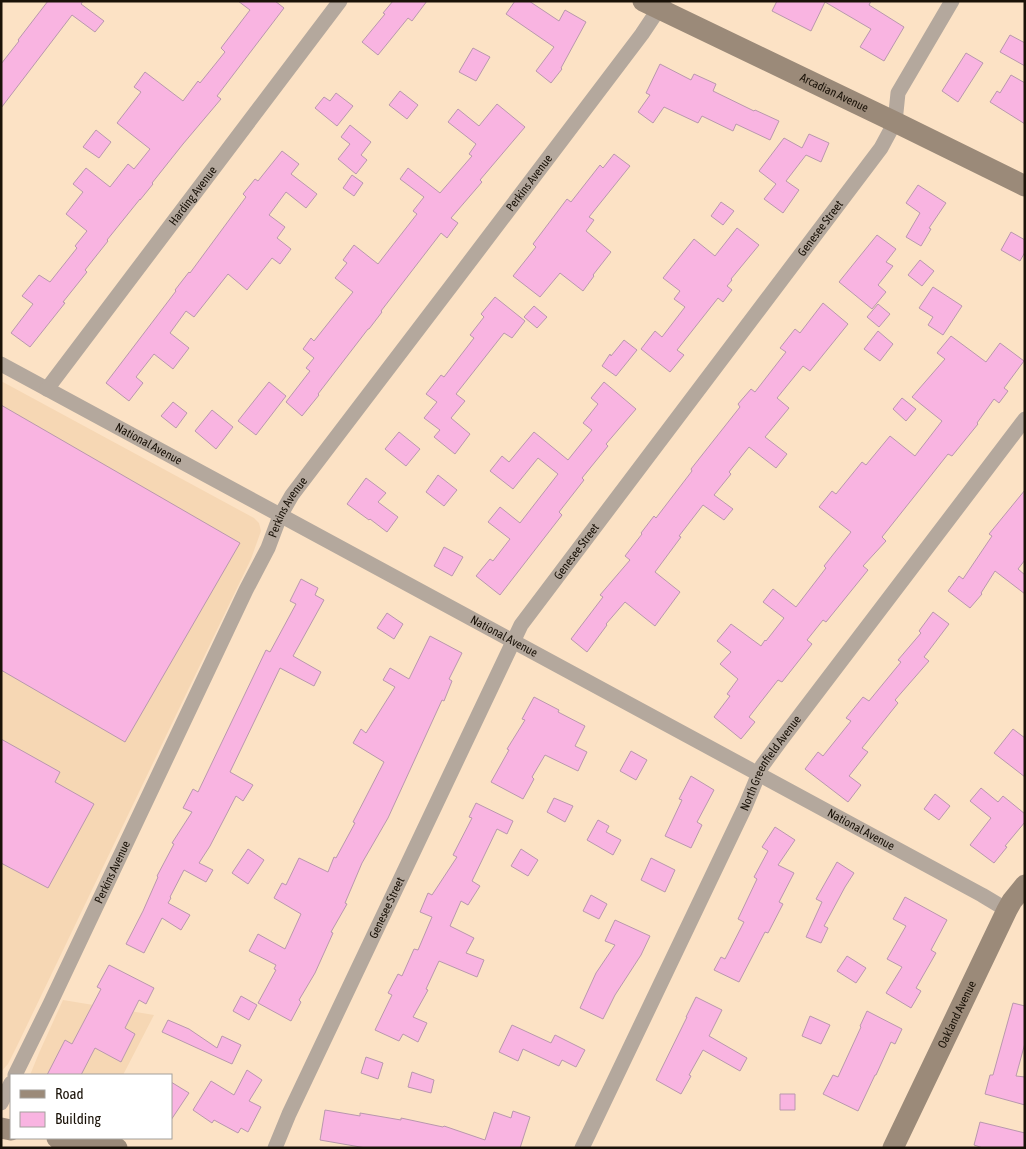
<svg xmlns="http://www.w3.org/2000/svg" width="1026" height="1149" viewBox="0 0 1026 1149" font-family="'Asap Condensed',sans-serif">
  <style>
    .built { fill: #f6d7b4 }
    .building { fill: #f9b4e1; stroke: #b998ad }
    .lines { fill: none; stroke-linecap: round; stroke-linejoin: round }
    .street { stroke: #b4a89d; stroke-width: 15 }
    .secondary { stroke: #9b8a79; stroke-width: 21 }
    .labels { text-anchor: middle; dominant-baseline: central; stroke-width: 4; stroke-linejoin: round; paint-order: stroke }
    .street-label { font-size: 12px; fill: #1a1208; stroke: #fff }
  </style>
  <rect width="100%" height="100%" fill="#fce2c5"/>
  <!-- built -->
  <path class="built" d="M1,381l253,137 5,5 2,8 -10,28 -235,489 -8,16 -7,8z
    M63,1000l91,15 -31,60h-93l9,-22z"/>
  <!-- building -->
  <path class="building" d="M48,1h35l-2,3 23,17 -9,11 -23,-17 -71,93v-44l18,-23 -1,-1z
    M238,1h37l9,7 -67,88 4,3 -38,45 -31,39 1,1 -13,16v-1l-33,41 1,1 -23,29 2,2 -24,30 2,1 -35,44 -19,-14 22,-29 -11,-8 17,-21 11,7 27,-34 -2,-2 12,-15 -21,-17 17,-22 -10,-8 13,-16 24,19 18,-23 6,5 16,-20 -33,-26 24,-31 -7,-5 11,-15 38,29 15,-20 2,2 25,-31 -4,-4 29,-38z
    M393,1h34l-15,20 -4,-3 -30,37 -16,-13 23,-28 -2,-1z
    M515,1h14l30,20 6,-11 21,12 -25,46 1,1 -11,14 -15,-12 18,-24 -48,-33z
    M777,1h94l-2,4 35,22 -20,34 -24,-14 11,-18 -46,-27 -14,29 -39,-20z
    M1010,35l15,8v23l-25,-14z
    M473,48l17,9 -14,24 -17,-9z
    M966,53l17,10 -25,39 -16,-11z
    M660,64l31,16 3,-6 22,10 -3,7 41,20 1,-1 24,11 -9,19 -34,-16 -3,7 -31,-15 -4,7 -34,-16 -11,16 -15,-11 12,-17 -4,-2z
    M1011,75l14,8v41l-35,-22 7,-11 3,2z
    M400,91l18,14 -11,14 -18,-14z
    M336,93l17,13 -16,20 -22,-18 9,-11 6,4z
    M497,104l28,23 -45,53 2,2 -31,36 7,5 -11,15 -6,-5 -60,78 1,1 -13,17h-1l-50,65 1,1 -17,21 -16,-14 24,-31 -4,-3 8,-10 -11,-9 8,-11 3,3 39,-49 -18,-14 12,-15 -4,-3 11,-15 24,19 39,-50 -4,-3 11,-14 -24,-18 8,-11 32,25 32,-37 -3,-2 7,-10 -28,-22 10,-13 21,17z
    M350,125l21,17 -10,13 6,5 -11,14 -18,-15 12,-15 -9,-7z
    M96,130l15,12 -12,16 -16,-11z
    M809,134l20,9 -8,19 -15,-7 -20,26 13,9 -16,23 -19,-14 12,-15 -17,-13 25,-33 18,10z
    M282,151l17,13 -8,10 26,20 -11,14 -20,-16 -17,23 16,12 -8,11 14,11 -11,15 -8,-6 -25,32 -19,-16 -34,43 -8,-6 -16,22 19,15 -16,21 -19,-15 -18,23 7,6 -14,18 -23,-18 70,-92 -1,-1 14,-18 1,1 56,-76 -3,-3 12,-15 3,2z
    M614,154l16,12 -41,51 5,3 -8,11 25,21 -18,23 1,1 -11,15 -23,-18 -20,24 -27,-21 23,-29 -3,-3 34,-45 4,3 29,-37 3,3z
    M352,175l11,8 -9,13 -11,-8z
    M918,185l28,18 -17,25 2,1 -10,17 -15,-9 14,-24 -14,-10z
    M721,202l13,9 -11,14 -12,-9z
    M737,228l22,17 -28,34 1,1 -5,6 5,4 -9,12 -5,-4 -41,52 7,5 -14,17 -29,-23 14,-18 7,6 23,-30 -11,-8 6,-8 -17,-13 31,-39 21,17z
    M1011,232l14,8v12l-5,9 -19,-11z
    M877,235l19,14 -10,13 7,4 -15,19 8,7 -14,17 -33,-27z
    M920,260l14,11 -12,15 -14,-11z
    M933,287l29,19 -19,29 -15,-10 5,-8 -14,-9z
    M495,297l30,24 -13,17 -8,-5 -48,61 9,7 -14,17 19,16 -15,20 -21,-17 6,-7 -16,-12 13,-16 -11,-8 15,-19 3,2 30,-39 -4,-3 14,-18 -3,-3z
    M823,303l25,21 -38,47 -7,-5 -26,32 12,10 -24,29 22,17 -11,14 -27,-21 -20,25 2,2 -17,21 19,14 -9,11 -21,-15 -24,31 2,1 -26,35 25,20 -25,34 -30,-24 -19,22 1,1 -20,27 -16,-13 32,-42 -3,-2 30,-35 -5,-4 17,-22 -1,-1 13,-17 2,2 36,-47 -1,-2 49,-62 -2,-3 13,-15 4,3 31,-40 -6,-4 15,-19 5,4z
    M878,304l12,10 -11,13 -12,-10z
    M534,306l13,11 -10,11 -13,-11z
    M878,331l15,13 -13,17 -16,-12z
    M951,336l35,26 14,-19 24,18 -20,27 4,3 -9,12 -5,-4 -17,24 1,1 -26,32 -4,-2 -66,83 4,4 -23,25 5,4 -42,52 -3,-2 -16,20 5,4 -30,38 -4,-2 -29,37 6,5 -14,17 -27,-22 16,-21 -3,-2 11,-15 -18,-15 11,-12 -14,-11 14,-17 30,22 4,-6 1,1 18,-23 -21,-16 10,-13 23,18 30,-39 -2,-2 27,-34 -32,-25 13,-16 4,3 26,-32 4,3 24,-29 25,20 27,-35 -30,-24 33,-38 -8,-6z
    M624,340l13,10 -21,26 -14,-10 8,-12 1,2z
    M269,382l17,14 -30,39 -18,-14z
    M604,382l32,27 -30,35 2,2 -26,32 2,2 -25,32 3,3 -62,80 -24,-19 14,-17 3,2 17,-22 -22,-17 12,-15 20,16 38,-49 -20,-16 -25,31 -23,-18 12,-15 7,6 25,-30 34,28 24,-30 -9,-7 15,-19 -7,-6z
    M902,398l14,11 -10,12 -13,-12z
    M173,402l14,11 -11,15 -15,-12z
    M1,405l239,138 -115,199 -124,-72z
    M212,410l21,17 -17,22 -21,-18z
    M399,432l21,17 -14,17 -21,-17z
    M438,475l19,15 -13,16 -18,-14z
    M366,478l20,15 -8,9 20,15 -11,15 -17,-13 -1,1 -22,-16z
    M1025,490v70l-7,9 7,6v19l-30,-23 -14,22 1,1 -12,14 -22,-17 11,-15 4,3 29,-43 -3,-2z
    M444,547l19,10 -11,19 -18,-10z
    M301,579l17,9 -3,7 9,5 -31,56 28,16 -7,14 -34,-18 -50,104 23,13 -10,16 -7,-5 -26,50 -11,17 14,7 -7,12 -22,-12 -14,27 1,1 -3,5 22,12 -9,15 -19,-12 -18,35 -18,-9 17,-33 15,-34 -1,-1 17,-32 -2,-1 20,-31 -9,-4 10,-19 5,3 68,-142 4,2 26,-48 -6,-3z
    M933,612l16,12 -25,33 5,4 -34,39 3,3 -36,45 6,4 -19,24 12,9 -13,17 -43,-33 13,-17 5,4 28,-35 -5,-3 17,-21 6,4 32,-39 -3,-2 23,-27 -2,-2z
    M387,613l16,11 -9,15 -17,-11z
    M430,636l32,17 -13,26 3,2 -8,20 -2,-1 -54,118 -26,45 -17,40 2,1 -16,28 2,1 -18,40 -16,27 2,2 -10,19 -33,-18 18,-33 -2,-1 2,-4 -27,-14 9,-17 27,15 16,-35 -27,-16 8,-15 4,2 13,-27 29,14 6,-15 2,1 19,-35 -2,-1 31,-60 -31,-19 8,-14 5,4 29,-46 -12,-7 7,-12 19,11z
    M534,697l25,13 -1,2 27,14 -10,20 12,6 -9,19 -33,-16 -13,22 2,2 -11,20 -32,-17 18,-32 -2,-1 18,-29 -3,-1z
    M1013,729l12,9v39l-31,-24z
    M1,739l59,33 -5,10 39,22 -46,84 -47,-25z
    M631,751l16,9 -11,20 -16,-9z
    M691,776l23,14 -17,32 5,3 -11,23 -26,-12 17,-36 -3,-1z
    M981,788l17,14 5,-6 22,18v8l-20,24 2,1 -13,16 -24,-18 21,-27 -21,-17z
    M935,794l15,12 -11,14 -15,-11z
    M554,798l19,8 -8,16 -18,-10z
    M476,803l37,18 -6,13 -10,-5 -25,52 8,5 -12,19 -7,-4 -11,25 24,12 -8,15 18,7 -7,17 -38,-16 -13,28 2,1 -15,27 14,6 -9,19 -15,-8 -4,7 -24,-11 17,-35 -4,-2 10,-19 4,2 12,-27 4,1 14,-33 -12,-5 8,-19 4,2 25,-38 -4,-2 19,-37 -3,-1z
    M598,820l11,6 -3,6 15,8 -8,15 -26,-15z
    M775,827l20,13 -17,25 16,8 -15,29 4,2 -15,29 -3,-1 -26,50 -25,-12 7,-13 4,2 19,-37 -6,-3 19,-40 -3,-2 14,-26 -6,-4z
    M248,849l16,11 -16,24 -16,-11z
    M521,849l17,11 -10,16 -17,-10z
    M651,858l24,12 -10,22 -24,-12z
    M837,862l17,11 -9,14 -21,39 4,2 -7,15 -15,-6 16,-35 -6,-3z
    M591,895l16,9 -8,15 -16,-8z
    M905,897l42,23 -16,30 5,3 -20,35 5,3 -10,17 -25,-15 16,-26 -15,-8 19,-33 -13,-7z
    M615,920l35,16 -9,19 -26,40 -12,24 -23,-11 16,-35 19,-28 -10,-4z
    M847,956l19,12 -10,15 -19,-12z
    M109,965l45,23 -8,16 -7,-4 -14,28 10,6 -14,28 -26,-14 -14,27h-34l18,-35 7,4 29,-55 -4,-2z
    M241,996l16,9 -8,15 -16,-9z
    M696,997l26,13 -13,26 38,22 -7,13 -37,-21 -14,25 2,1 -10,18 -25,-14 31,-63h-1z
    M1013,1003l12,3v37l-9,33 9,1v28l-40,-11 5,-19h3z
    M867,1011l35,18 -7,15 -4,-2 -15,33h-1l-17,36 -35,-17 10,-19 5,2 23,-50 -1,-1z
    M810,1016l20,9 -9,19 -19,-8z
    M168,1020l21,9 28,19 5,-12 19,9 -9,19 -70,-32z
    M512,1025l39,18 4,-8 30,15 -9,17 -14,-7 -3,6 -36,-17 -5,12 -19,-9z
    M366,1057l17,6 -5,16 -17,-6z
    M247,1070l15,10 -13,21 12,6 -13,25 -7,-4 -3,5 -24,-13 -2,3 -19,-13 18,-29 23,14z
    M412,1072l22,8 -3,13 -23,-6z
    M171,1082l18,11 -18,27z
    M780,1094h15v16h-15z
    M325,1110l35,6v-3l41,7v-2l42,9 1,-1 41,14 9,-28 17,6 2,-7 17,6 -10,31h-154l-46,-8z
    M980,1122l45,11v15h-42l-9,-3z"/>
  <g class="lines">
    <!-- street -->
    <g class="street">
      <path id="s1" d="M1,364l981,531 25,15"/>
      <path id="s2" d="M47,389l293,-388"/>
      <path id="s3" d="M15,1075l35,-71 196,-414 22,-42 12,-32 12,-21 163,-214 187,-247 22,-33"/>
      <path d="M1,1103l10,-20"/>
      <path id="s4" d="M275,1148l14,-34 232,-489 360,-477 14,-26 3,-29 54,-92"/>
      <path id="s5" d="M582,1148l163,-341 17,-41 19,-26 244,-321"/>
    </g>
    <!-- secondary -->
    <g class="secondary">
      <path id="s6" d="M643,1l252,121 130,64"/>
      <path d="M1,1128l10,2"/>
      <path d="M57,1138l60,10"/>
      <path id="s7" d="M893,1148l114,-238 5,-9 13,-16"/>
    </g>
  </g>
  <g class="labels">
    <!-- street labels -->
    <g class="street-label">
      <text stroke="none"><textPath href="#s6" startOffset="212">Arcadian Avenue</textPath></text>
      <text stroke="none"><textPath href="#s3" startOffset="1035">Perkins Avenue</textPath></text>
      <text stroke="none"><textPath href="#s2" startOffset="242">Harding Avenue</textPath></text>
      <text stroke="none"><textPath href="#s4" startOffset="1075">Genesee Street</textPath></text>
      <text stroke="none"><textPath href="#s1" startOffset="168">National Avenue</textPath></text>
      <text stroke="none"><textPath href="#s3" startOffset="630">Perkins Avenue</textPath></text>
      <text stroke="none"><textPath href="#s4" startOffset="670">Genesee Street</textPath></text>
      <text stroke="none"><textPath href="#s1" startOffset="572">National Avenue</textPath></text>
      <text stroke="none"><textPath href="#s5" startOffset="429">North Greenfield Avenue</textPath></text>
      <text stroke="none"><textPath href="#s1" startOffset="978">National Avenue</textPath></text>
      <text stroke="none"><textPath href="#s3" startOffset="225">Perkins Avenue</textPath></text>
      <text stroke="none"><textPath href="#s4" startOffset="265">Genesee Street</textPath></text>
      <text stroke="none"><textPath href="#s7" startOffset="148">Oakland Avenue</textPath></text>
    </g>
  </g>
  <!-- border -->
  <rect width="1026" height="1149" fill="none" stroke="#1a1208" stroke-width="5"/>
  <!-- legend -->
  <rect x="10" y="1074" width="162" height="65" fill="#ffffff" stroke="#a3a09c"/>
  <rect x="20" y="1090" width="25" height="8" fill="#9b8a79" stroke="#a3a09c"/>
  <text x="55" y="1099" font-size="15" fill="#1a1208">Road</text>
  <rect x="20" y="1112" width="25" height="15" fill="#f9b4e1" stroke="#a3a09c"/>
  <text x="55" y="1124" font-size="15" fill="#1a1208">Building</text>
</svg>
